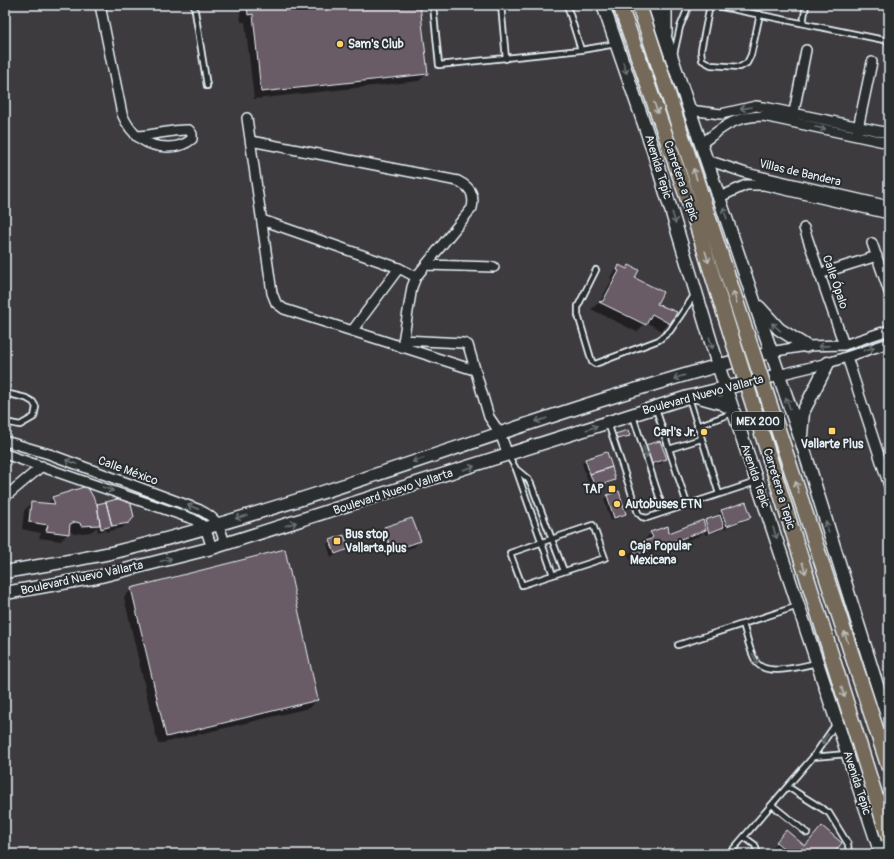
<svg xmlns="http://www.w3.org/2000/svg" width="894" height="859" viewBox="0 0 894 859" font-family="Pangolin,sans-serif">
  <style>
    .shadow { fill: #0007 }
    .building { fill: #6b5c66; stroke: #e8f1f8 }
    .lines { fill: none; stroke-linecap: round; stroke-linejoin: round }
    .service-casing { stroke: #e8f1f8; stroke-width: 8 }
    .minor-casing { stroke: #e8f1f8; stroke-width: 12 }
    .tertiary-casing { stroke: #e8f1f8; stroke-width: 14 }
    .secondary-casing { stroke: #e8f1f8; stroke-width: 15 }
    .service { stroke: #2a2d2e; stroke-width: 4.5 }
    .minor { stroke: #2a2d2e; stroke-width: 9 }
    .tertiary { stroke: #2a2d2e; stroke-width: 11 }
    .secondary { stroke: #2a2d2e; stroke-width: 12 }
    .trunk-bridge-casing { stroke: #e8f1f8; stroke-width: 17; stroke-linecap: butt }
    .trunk-bridge { stroke: #746a5a; stroke-width: 14 }
    .oneway { stroke: #6c7275 }
    .oneway2 { stroke: #babbb9 }
    .poi-dot { fill: #ffd166; stroke: #2a2d2e; stroke-width: 1.5 }
    .labels { text-anchor: middle; dominant-baseline: central; stroke-width: 4; stroke-linejoin: round; paint-order: stroke }
    .shield { fill: #2a2d2e; stroke: #afb6bb; stroke-width: 1 }
    .shield-label { font-size: 11px; font-weight: bold; fill: #e8f1f8 }
    .poi-label { font-size: 12px; font-weight: bold; fill: #e8f1f8; stroke: #2a2d2e; text-anchor: start }
    .street-label { font-size: 12px; fill: #e8f1f8; stroke: #2a2d2e }
  </style>
  <rect width="100%" height="100%" fill="#3e3b3f"/>
  <filter id="ink" filterUnits="userSpaceOnUse"><feTurbulence type="fractalNoise" baseFrequency=".025" numOctaves="2"/><feDisplacementMap in="SourceGraphic" scale="8" xChannelSelector="R" yChannelSelector="G"/><feConvolveMatrix kernelMatrix="1 2 1 2 8 2 1 2 1" color-interpolation-filters="sRGB"/></filter>
  <g filter="url(#ink)">
    <!-- shadow -->
    <path class="shadow" d="M239,5h180l8,68 -8,8 -165,18 -9,-77h-4z
      M629,266l4,12 36,45 -7,8 -16,-9 -9,10 -46,-23 9,-7 12,-23 -2,-1 2,-4 7,-7 7,2z
      M627,431v6l-12,3 -1,-4 1,-1z
      M646,446l20,13 -4,4 -14,4 -6,-18z
      M606,453l8,26 -4,4 -19,7 -9,-27 4,-3z
      M608,496l17,18 -4,3 -10,4 -7,-22z
      M53,498l43,8 25,-7 7,23 -6,6 -16,4v-2l-8,2 -1,-5 -6,5 -17,2 -5,-4 -1,3 -7,8 -22,-3 2,-5 -19,-4 2,-18 7,-8 15,2z
      M722,511l27,6 -4,4 -21,8 -1,-2 -4,4 -14,4 -1,-4 -5,5 -69,24 -2,-6 19,-13 -2,-2 6,-6 17,1 35,-11 16,-6 -1,-3z
      M384,527l36,14 -6,6 -29,9 -6,-23z
      M331,541l16,8 -3,3 -13,5 -4,-13z
      M132,589l185,111 -8,8 -151,36 -34,-147z
      M822,828l10,26h-59l-4,-3 17,-19 18,15z"/>
    <!-- building -->
    <path class="building" d="M247,5h173l8,69 -167,18 -8,-78 -5,1z
      M619,265l8,4 2,-4 10,5 -4,8 28,14 -6,12 20,8 -7,12 -18,-10 -6,11 -47,-23 4,-1 16,-30 -2,-1z
      M628,430l2,6 -13,3 -2,-5z
      M660,441l7,18 -16,5 -6,-19z
      M607,452l5,15 -22,7 -5,-15z
      M612,467l3,13 -20,7 -5,-13z
      M87,486l10,18 3,21 -19,1 -1,-3 -5,-1 -5,2 -1,10 -23,-3 2,-6 -19,-3 2,-20 24,2 -3,-7z
      M619,491l7,23 -12,4 -7,-23z
      M121,498l9,2 4,17 -5,6 -17,3 -6,-24z
      M106,502l6,24 -11,3 -4,-25z
      M746,502l5,14 -2,2 -22,8 -6,-16z
      M720,515l4,12 -15,6 -4,-13z
      M412,518l9,23 -30,10 -7,-24z
      M703,520l3,10 -70,25 -2,-7 11,-4 -1,-3 7,-2 2,-2 -3,-5 18,-6 1,7z
      M344,535l5,14 -14,5 -5,-14z
      M285,549l33,151 -152,37 -35,-149z
      M822,826l20,17 -9,11h-43l-14,-12 10,-12 19,16z"/>
    <g class="lines">
      <defs>
        <path id="service" d="M194,5l13,81
          M433,5l6,60 142,-15 35,-6
          M501,5l5,54
          M567,5l14,45
          M710,5l-9,45 1,10 9,5 29,2 7,-4 4,-8 9,-41
          M712,5l177,36
          M803,23l3,-18
          M674,54l6,-27 9,-22
          M596,270l-18,36v9l14,47 3,2 64,-24 11,-9 25,-37
          M5,393l21,5 7,4 3,5 -2,10 -14,8 -15,-3
          M689,398l30,96
          M656,409l31,95
          M633,416l31,96
          M608,423l30,90 4,4 5,1 109,-36
          M697,426l36,-13
          M669,449l32,-10
          M508,455l8,14 37,106
          M516,469l12,10 3,5 33,87
          M593,525l12,33 -83,27 -12,-32z
          M743,624c4,12 6,25 12,36 8,18 47,6 62,3
          M678,645l120,-39
          M813,757l34,-3
          M788,787l41,26 19,31 1,10
          M772,805l35,28
          M744,837l11,8 3,9
          M729,854l84,-97 22,-32"/>
        <path id="minor" d="M100,5l22,109c9,21 23,33 46,33 9,0 17,-2 24,-8v-5l-3,-4c-18,-1 -35,6 -53,6
          M689,110l32,4 35,-8 13,2 120,25
          M793,117l13,-67
          M247,118l25,175 4,10 8,6 190,61
          M857,133l15,-71
          M251,141l207,40c12,6 17,13 14,27l-56,69 -4,10 -10,61
          M701,144c23,-18 32,-27 62,-28l126,27
          M707,160l39,13 143,33
          M720,197l26,-12h18l125,29
          M262,220l137,48 17,9
          M804,228l40,117
          M872,243l17,49
          M426,265l68,2
          M819,274l58,-18
          M352,331l47,-63
          M403,340l60,3 5,2 21,72 11,16 8,22
          M770,352l36,-6 38,-1 45,-15
          M847,357l42,129
          M778,375l50,-12 61,-20
          M5,441l44,13 151,56c18,9 20,16 25,34
          M5,454l188,65 12,8 7,21
          M5,497l37,-31"/>
        <path id="tertiary" d="M666,5v28"/>
        <path id="secondary" d="M603,5l49,142 66,218 163,489
          M654,5l147,435 88,284
          M759,307l20,22 27,17
          M696,396l25,7 11,6
          M801,435l2,-23 25,-49
          M5,572c37,-7 74,-12 110,-20 222,-54 434,-145 655,-200
          M5,593l92,-16 115,-29 476,-151 90,-22"/>
      </defs>
      <!-- service casing -->
      <use href="#service" class="service-casing"/>
      <!-- minor casing -->
      <use href="#minor" class="minor-casing"/>
      <!-- tertiary casing -->
      <use href="#tertiary" class="tertiary-casing"/>
      <!-- secondary casing -->
      <use href="#secondary" class="secondary-casing"/>
      <!-- service -->
      <use href="#service" class="service"/>
      <!-- minor -->
      <use href="#minor" class="minor"/>
      <!-- tertiary -->
      <use href="#tertiary" class="tertiary"/>
      <!-- secondary -->
      <use href="#secondary" class="secondary"/>
      <defs>
        <path id="trunk-bridge" d="M620,5l75,215 194,619
          M639,5l250,763"/>
      </defs>
      <!-- trunk-bridge casing -->
      <use href="#trunk-bridge" class="trunk-bridge-casing"/>
      <!-- trunk-bridge -->
      <use href="#trunk-bridge" class="trunk-bridge"/>
    </g>
    <!-- one-way arrows -->
    <defs><path id="oneway-shaft" d="M-6 0H5M1.5-3L5.5 0L1.5 3" fill="none" stroke-width="1.6" stroke-linecap="round" stroke-linejoin="round"/></defs>
    <g class="oneway">
      <use href="#oneway-shaft" transform="translate(625 68) rotate(71)"/>
      <use href="#oneway-shaft" transform="translate(746 108) rotate(170)"/>
      <use href="#oneway-shaft" transform="translate(820 128) rotate(12)"/>
      <use href="#oneway-shaft" transform="translate(725 213) rotate(-108)"/>
      <use href="#oneway-shaft" transform="translate(674 218) rotate(73)"/>
      <use href="#oneway-shaft" transform="translate(776 327) rotate(-139)"/>
      <use href="#oneway-shaft" transform="translate(711 343) rotate(73)"/>
      <use href="#oneway-shaft" transform="translate(824 346) rotate(178)"/>
      <use href="#oneway-shaft" transform="translate(869 349) rotate(-18)"/>
      <use href="#oneway-shaft" transform="translate(679 377) rotate(163)"/>
      <use href="#oneway-shaft" transform="translate(788 403) rotate(-109)"/>
      <use href="#oneway-shaft" transform="translate(541 420) rotate(162)"/>
      <use href="#oneway-shaft" transform="translate(592 428) rotate(-18)"/>
      <use href="#oneway-shaft" transform="translate(645 452) rotate(72)"/>
      <use href="#oneway-shaft" transform="translate(418 460) rotate(162)"/>
      <use href="#oneway-shaft" transform="translate(71 462) rotate(-160)"/>
      <use href="#oneway-shaft" transform="translate(469 468) rotate(-18)"/>
      <use href="#oneway-shaft" transform="translate(108 489) rotate(20)"/>
      <use href="#oneway-shaft" transform="translate(193 507) rotate(-160)"/>
      <use href="#oneway-shaft" transform="translate(241 517) rotate(164)"/>
      <use href="#oneway-shaft" transform="translate(291 524) rotate(-17)"/>
      <use href="#oneway-shaft" transform="translate(827 527) rotate(-107)"/>
      <use href="#oneway-shaft" transform="translate(775 533) rotate(71)"/>
      <use href="#oneway-shaft" transform="translate(166 560) rotate(-15)"/>
      <use href="#oneway-shaft" transform="translate(755 659) rotate(64)"/>
      <use href="#oneway-shaft" transform="translate(825 739) rotate(124)"/>
    </g>
    <g class="oneway2">
      <use href="#oneway-shaft" transform="translate(656 108) rotate(71)"/>
      <use href="#oneway-shaft" transform="translate(695 174) rotate(-108)"/>
      <use href="#oneway-shaft" transform="translate(707 257) rotate(73)"/>
      <use href="#oneway-shaft" transform="translate(735 297) rotate(-108)"/>
      <use href="#oneway-shaft" transform="translate(797 487) rotate(-108)"/>
      <use href="#oneway-shaft" transform="translate(804 568) rotate(73)"/>
      <use href="#oneway-shaft" transform="translate(846 637) rotate(-108)"/>
      <use href="#oneway-shaft" transform="translate(843 692) rotate(73)"/>
    </g>
  </g>
  <!-- markers -->
  <g class="poi-dot">
    <circle cx="340" cy="44" r="4"/>
    <rect x="828" y="427" width="8" height="8" rx="2"/>
    <circle cx="704" cy="432" r="4"/>
    <rect x="608" y="485" width="8" height="8" rx="2"/>
    <circle cx="617" cy="504" r="4"/>
    <rect x="333" y="537" width="8" height="8" rx="2"/>
    <circle cx="622" cy="553" r="4"/>
  </g>
  <g class="labels">
    <!-- shield labels -->
    <rect class="shield" x="732" y="412" width="52" height="18" rx="3"/>
    <g class="shield-label">
      <text x="758" y="421">MEX 200</text>
    </g>
    <!-- poi labels -->
    <g class="poi-label">
      <text x="348" y="44">Sam's Club</text>
      <text x="696" y="432" text-anchor="end">Carl's Jr.</text>
      <text x="832" y="444" text-anchor="middle">Vallarte Plus</text>
      <text x="604" y="489" text-anchor="end">TAP</text>
      <text x="625" y="504">Autobuses ETN</text>
      <text x="345" y="534">Bus stop<tspan x="345" dy="14">Vallarta.plus</tspan></text>
      <text x="630" y="546">Caja Popular<tspan x="630" dy="14">Mexicana</tspan></text>
    </g>
    <!-- street labels -->
    <g class="street-label">
      <text transform="translate(658 167) rotate(73)">Avenida Tepic</text>
      <text transform="translate(800 173) rotate(13)">Villas de Bandera</text>
      <text transform="translate(681 181) rotate(71)">Carretera a Tepic</text>
      <text transform="translate(835 282) rotate(71)">Calle Ópalo</text>
      <text transform="translate(703 395) rotate(-15)">Boulevard Nuevo Vallarta</text>
      <text transform="translate(128 471) rotate(20)">Calle México</text>
      <text transform="translate(755 476) rotate(71)">Avenida Tepic</text>
      <text transform="translate(779 489) rotate(73)">Carretera a Tepic</text>
      <text transform="translate(393 492) rotate(-18)">Boulevard Nuevo Vallarta</text>
      <text transform="translate(82 578) rotate(-12)">Boulevard Nuevo Vallarta</text>
      <text transform="translate(857 783) rotate(72)">Avenida Tepic</text>
    </g>
  </g>
  <!-- margin -->
  <rect width="894" height="859" fill="none" stroke="#2a2d2e" stroke-width="20"/>
  <rect x="10" y="10" width="874" height="839" fill="none" stroke="#e8f1f8" stroke-width="1.5" filter="url(#ink)"/>
</svg>
